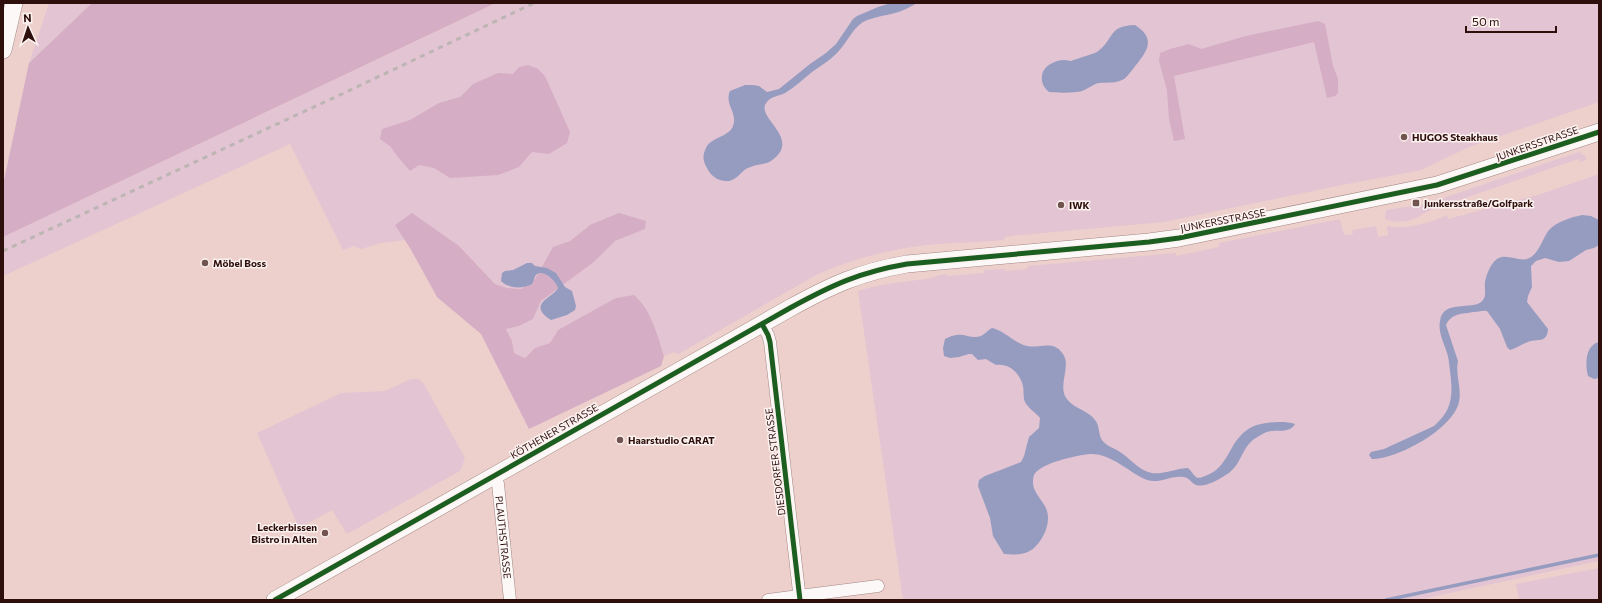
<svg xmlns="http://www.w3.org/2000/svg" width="1602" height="603" viewBox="0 0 1602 603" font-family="Commissioner,sans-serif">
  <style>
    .green { fill: #e3c4d3 }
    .forest { fill: #d5adc5 }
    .water { fill: #969cc0 }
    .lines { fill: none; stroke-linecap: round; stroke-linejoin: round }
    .stream { stroke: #969cc0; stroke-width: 3.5 }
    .minor-casing { stroke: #a18683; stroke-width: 13 }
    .secondary-casing { stroke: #a18683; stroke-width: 18 }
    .minor { stroke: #fcf8f7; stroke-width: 12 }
    .secondary { stroke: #fcf8f7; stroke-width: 17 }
    .rail { stroke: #bdb5b3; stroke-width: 3; stroke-dasharray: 5 5; stroke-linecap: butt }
    .cycleway-casing { stroke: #fcf3f1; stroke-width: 8 }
    .cycleway { stroke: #1b5e20; stroke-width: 5 }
    .poi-dot { fill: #71534f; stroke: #fcf3f1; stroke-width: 1.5 }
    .labels { text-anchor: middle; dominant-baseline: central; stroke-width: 3; stroke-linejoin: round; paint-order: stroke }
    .poi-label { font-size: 10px; font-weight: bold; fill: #2e0f0c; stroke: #fcf3f1; text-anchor: start }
    .street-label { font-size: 10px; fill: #2e0f0c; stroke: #fcf3f1 }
  </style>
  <rect width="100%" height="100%" fill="#edd0cc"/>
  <!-- green -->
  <path class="green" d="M49,3h43l-63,60z
    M497,3h1102v99l-130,45 -48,23 -20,4 -54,10 -183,38 -153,14 -6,1 -1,3c-31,3 -62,2 -92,7 -32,5 -64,14 -94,27l-138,79 -3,1 -3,-2 -10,4 -14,-40 -92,14 -8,13 -15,5 -10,10 -11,-5 -2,-12 -6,-13 13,-2 14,-7 8,-18 53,-39 21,-21 30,-12 1,-8 -56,4 -20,16 -17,6 -18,32 -14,10 -14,-1 -12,-4 -36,-38 -63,-21 9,15 -24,3 -20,6 -7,-3 -11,4 -53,-106 -287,132v-39z
    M1579,152l7,5v3l-6,2 -2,-3 -133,46v1c-5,2 -11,2 -16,5 -14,8 -26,15 -44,8l1,-9 52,-8 8,-5z
    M1599,174v387l-182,39h-514l-45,-309c22,-7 44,-9 68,-12 7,-1 13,-5 21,-5v2l37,-3v-3l21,-1 1,2 21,-2 1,-3 148,-13v3l43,-9v-4l121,-24 4,16 9,-1 -1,-4 24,-4 2,11 10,-2 -1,-9c17,4 44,-3 60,-11l1,4 93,-25z
    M411,379h8l5,5 41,74 -5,13 -113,63 -15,-24 -33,18 -42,-95 84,-40 44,-2z
    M1599,568v32h-80l-3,-16z"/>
  <!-- forest -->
  <path class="forest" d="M92,3h404l-493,234v-52l26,-122z
    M1318,21l7,3 8,42 5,13v14l-3,3 -8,2 -13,-56 -140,34 11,63 -11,2 -5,-22 -2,-29 -8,-29 1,-8 10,-4 19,-5 12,5 45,-13z
    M528,65l10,4 7,7 25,56 -3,11 -18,11 -17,-2 -13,15 -21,8 -48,3 -16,-10 -15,-3 -9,6 -13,-15 -6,-9 -11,-8 2,-10 28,-9 29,-17 21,-6 13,-13 25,-11 15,1 6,-7z
    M412,213l47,33 36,38 12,4 14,1 14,-10 18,-32 17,-6 20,-16 29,-12 27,8 -1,8 -30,12 -21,21 -53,39 -8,18 -14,7 -13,3 6,12 2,12 11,5 10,-10 15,-5 8,-13 58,-32 18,-3c18,16 23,40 30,61l-3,10 -132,63 -48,-95 -44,-37 -27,-49 -15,-23z"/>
  <!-- water -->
  <path class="water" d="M891,3h26c-7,4 -14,8 -22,10 -11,3 -22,4 -32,9 -12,8 -17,23 -27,32 -7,7 -16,12 -24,18 -9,7 -17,15 -27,21 -5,3 -14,3 -18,9 -14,15 37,36 4,59 -6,4 -16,3 -23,7 -5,2 -7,6 -11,9 -11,9 -25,2 -30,-9 -4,-7 -5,-12 -1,-20 5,-11 23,-11 27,-22 5,-14 -9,-21 -3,-35l15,-6h8l6,1 8,6 12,-3 31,-25 16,-11 10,-9 17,-25 4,-3 21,-9z
    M1135,25c20,13 14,24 1,40 -4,5 -8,11 -12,14 -8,5 -17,3 -25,4 -6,1 -11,6 -17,8 -7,2 -25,2 -33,1 -5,-4 -8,-9 -7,-16 1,-10 13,-16 23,-16 2,0 4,1 6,1 2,-1 25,-8 26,-9 18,-13 10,-26 38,-27z
    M1582,215l9,1 8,4v25l-5,3 -8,2 -17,11 -10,1 -14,-4 -9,3 -5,5 1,21 -4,9 -1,6 21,27c-1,15 -11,9 -20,13 -6,2 -11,6 -18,8l-3,-3 -7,-18 -13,-18c-5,-1 -9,1 -13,1 -13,2 -22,1 -28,13l12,36c-3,14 4,27 1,41 -6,27 -61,57 -87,57l-3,-4 2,-3 13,-3 50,-23c19,-16 19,-32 16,-55 -1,-7 -1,-14 -4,-21 -3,-9 -8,-19 -6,-29 3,-23 34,-9 43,-21 4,-5 1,-12 2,-18 1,-6 4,-14 8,-19 10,-13 23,-1 34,-4 12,-4 15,-20 22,-29 7,-8 23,-13 33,-15z
    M527,263h5l3,3 12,2 9,5 9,14 7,4 4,15 -1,4 -8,5 -16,5c-25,-16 2,-22 7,-32 -2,-7 -15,-20 -22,-13 -2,2 -2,6 -4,9 -9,5 -23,5 -31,-3l1,-8 3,-2 8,-1z
    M992,328c13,3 22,15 35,18 13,3 26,-7 36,8 8,12 -4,29 2,42 7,13 22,13 30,24 5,6 3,14 7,20 4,6 12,8 18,12 10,6 19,19 32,21 9,2 26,-5 36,-5 3,2 5,7 8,9 3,2 6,0 9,-1 24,-8 23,-33 42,-46 10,-8 36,-10 48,-6 -5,10 -19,5 -28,8 -4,1 -9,5 -13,7 -12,9 -13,25 -25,34 -8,5 -23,15 -33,12 -5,-2 -7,-8 -13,-8 -12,-2 -23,7 -36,3 -19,-8 -36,-27 -57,-26 -12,1 -50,9 -56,21 -1,2 -1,7 -1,9 1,10 11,17 14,27 4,13 -4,29 -14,38 -8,6 -20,6 -29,5l-11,-18 -3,-18 -12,-32 1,-6 6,-4 36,-14 3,-6 5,-19 10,-9 1,-10c-4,-5 -12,-10 -15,-16 -2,-4 -1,-11 -2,-16 -3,-13 -14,-23 -27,-21l-10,-6 -8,1 -6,-6h-3l-10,3 -9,1 -6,-2 -1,-8 2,-9c18,-10 23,1 36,-3 4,-2 7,-6 11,-8z
    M1599,342v36l-5,1 -6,-3c-3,-11 -3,-31 11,-34z"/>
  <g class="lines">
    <!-- stream -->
    <path class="stream" d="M1386,600l213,-45"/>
    <defs>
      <g id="minor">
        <path d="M762,324l6,11 2,7 30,258"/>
        <path id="s1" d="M495,475l3,9 12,116"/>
        <path d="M768,600l110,-14"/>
      </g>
      <path id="secondary" d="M3,50l11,-47
        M275,600l515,-292c42,-23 70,-36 117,-44l242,-22 30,-4 258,-53 162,-53"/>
    </defs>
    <!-- minor casing -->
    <use href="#minor" class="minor-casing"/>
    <!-- secondary casing -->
    <use href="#secondary" class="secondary-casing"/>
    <!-- minor -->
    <use href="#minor" class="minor"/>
    <!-- secondary -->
    <use href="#secondary" class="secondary"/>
    <!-- rail -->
    <path class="rail" d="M3,251l341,-158 190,-90"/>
    <defs>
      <path id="cycleway" d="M762,324l6,11 2,7 30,258
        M275,600l515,-292c42,-23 70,-36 117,-44l242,-22 30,-4 258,-53 162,-53"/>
    </defs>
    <!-- cycleway casing -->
    <use href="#cycleway" class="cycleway-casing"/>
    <!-- cycleway -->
    <use href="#cycleway" class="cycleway"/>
  </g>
  <!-- markers -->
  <g class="poi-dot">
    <circle cx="1404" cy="137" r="4"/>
    <rect x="1412" y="199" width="8" height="8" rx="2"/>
    <circle cx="1061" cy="205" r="4"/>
    <circle cx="205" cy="263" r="4"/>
    <circle cx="620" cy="440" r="4"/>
    <circle cx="325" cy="533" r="4"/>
  </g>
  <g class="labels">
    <!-- poi labels -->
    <g class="poi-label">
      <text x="1412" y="137">HUGOS Steakhaus</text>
      <text x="1424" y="203">Junkersstraße/Golfpark</text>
      <text x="1069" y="205">IWK</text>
      <text x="213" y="263">Möbel Boss</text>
      <text x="628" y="440">Haarstudio CARAT</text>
      <text x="317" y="527" text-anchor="end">Leckerbissen<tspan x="317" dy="12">Bistro in Alten</tspan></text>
    </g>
    <!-- street labels -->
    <g class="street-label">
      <text transform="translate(1537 143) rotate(-19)">JUNKERSSTRASSE</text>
      <text transform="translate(1223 220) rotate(-11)">JUNKERSSTRASSE</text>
      <text transform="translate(554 431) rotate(-30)">KÖTHENER STRASSE</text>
      <text transform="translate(775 462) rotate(-97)">DIESDORFER STRASSE</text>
      <text stroke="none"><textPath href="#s1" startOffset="63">PLAUTHSTRASSE</textPath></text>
    </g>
  </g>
  <!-- border -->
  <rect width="1602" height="603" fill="none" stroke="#2e0f0c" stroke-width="8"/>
  <!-- north arrow -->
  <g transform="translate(28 28) rotate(357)" stroke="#fcf3f1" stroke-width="3" paint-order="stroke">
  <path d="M0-3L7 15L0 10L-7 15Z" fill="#2e0f0c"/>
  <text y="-6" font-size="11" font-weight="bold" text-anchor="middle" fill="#2e0f0c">N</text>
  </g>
  <!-- scale -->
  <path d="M1466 26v6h90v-6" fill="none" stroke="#2e0f0c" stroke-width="2"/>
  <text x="1472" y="26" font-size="12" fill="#2e0f0c" stroke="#fcf3f1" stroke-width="3" paint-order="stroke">50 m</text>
</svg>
